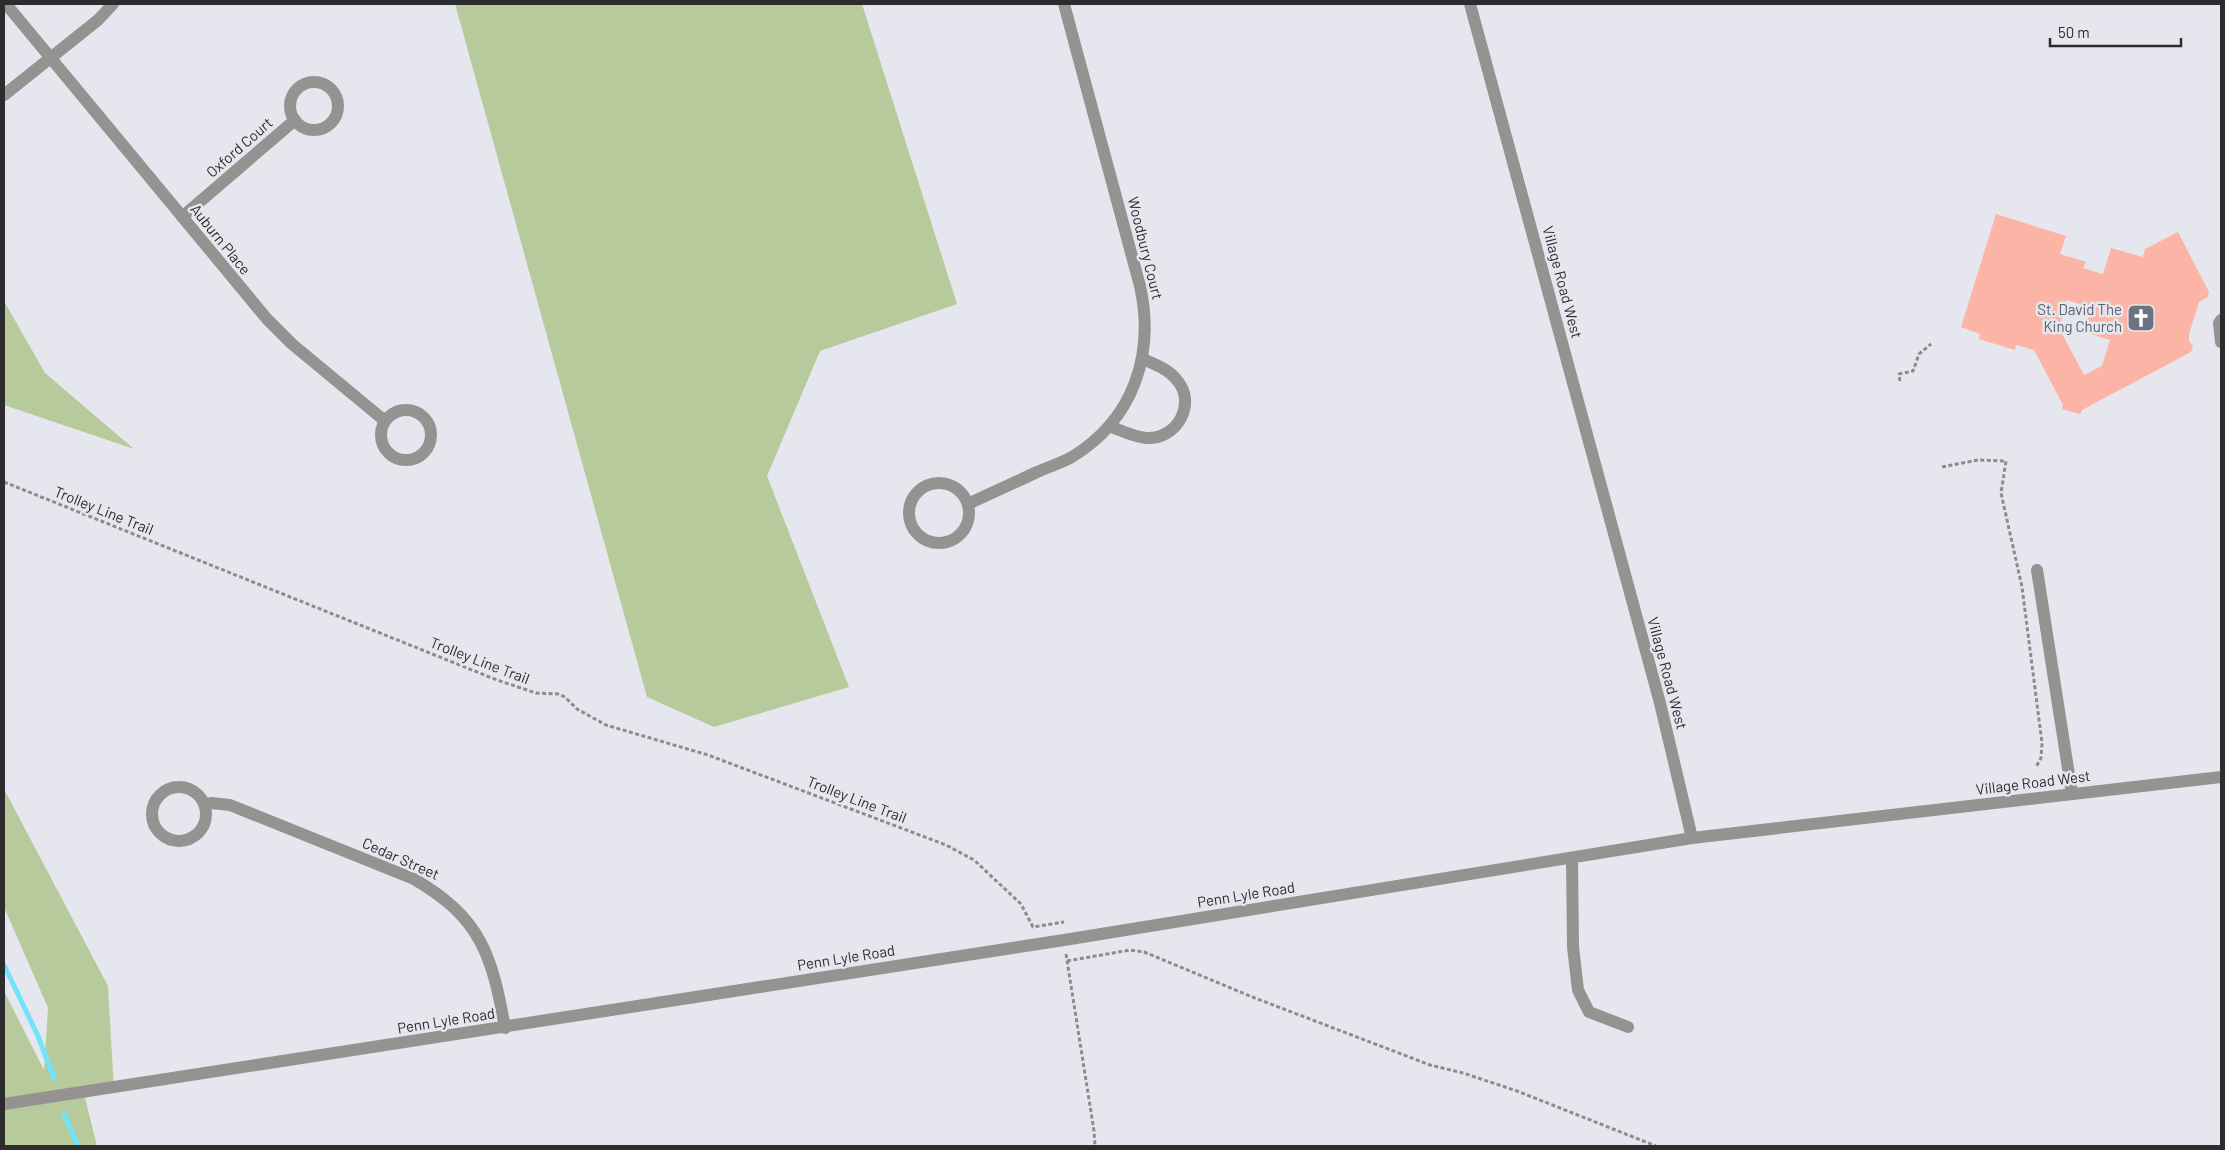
<svg xmlns="http://www.w3.org/2000/svg" width="2225" height="1150" viewBox="0 0 2225 1150" font-family="Barlow,sans-serif">
  <style>
    .green { fill: #b7ca9c }
    .lines { fill: none; stroke-linecap: round; stroke-linejoin: round }
    .stream { stroke: #72e3fa; stroke-width: 5 }
    .building { fill: #fbb4a6; fill-rule: evenodd }
    .path { stroke: #8b8c91; stroke-width: 3; stroke-dasharray: 4 2.5; stroke-linecap: butt }
    .minor { stroke: #949391; stroke-width: 12 }
    .labels { text-anchor: middle; dominant-baseline: central; stroke-width: 5; stroke-linejoin: round; paint-order: stroke }
    .street-label { font-size: 15px; fill: #2c2c2f; stroke: #e6e7ee }
    .worship-label { font-size: 15px; fill: #5b616d; stroke: #e6e7ee; text-anchor: end }
  </style>
  <rect width="100%" height="100%" fill="#e6e7ee"/>
  <!-- green -->
  <path class="green" d="M455,4h407l95,300 -137,47 -53,125 82,211 -135,40 -67,-30z
    M4,301l41,72 89,76 -130,-44z
    M4,789l104,197 6,104 -29,8 12,48h-93v-155l40,79 4,-62 -44,-101z"/>
  <g class="lines">
    <!-- stream -->
    <path class="stream" d="M4,965l34,71 16,42
      M64,1114l14,32"/>
  </g>
  <!-- building -->
  <path class="building" d="M1996,214l70,22 -6,18 26,8 -3,6 20,6 8,-26 32,9 2,-8 33,-17 31,60 -1,5 -9,5 -10,32v7l4,5 -2,6 -109,58 -2,4 -18,-5 1,-4 -29,-55 -18,-5 -1,5 -36,-11 1,-5 -19,-7zM2067,300l24,8 -7,24 26,8 -8,26 -18,9 -25,-47z"/>
  <g class="lines">
    <!-- path -->
    <path class="path" d="M1900,381l-1,-7 14,-3 6,-17 12,-10
      M1942,467l36,-7 28,1 -5,32 21,94 20,156 -1,15 -5,9
      M4,482l493,198 39,13 22,1 7,3 12,12 29,16 102,30 238,90 28,15 47,44 12,23 31,-5
      M1066,954l28,177 1,15
      M1067,961l63,-11 14,2 111,46 175,67 33,8 54,18 139,55"/>
    <!-- minor -->
    <path class="minor" d="M6,4l261,315 25,25 93,77
      M1470,4l190,699 32,135
      M290 106a24 24 0 1 1 48 0a24 24 0 1 1-48 0Z
      M4,95l94,-75 15,-16
      M182,217l113,-97
      M2221,320l-2,3 2,19
      M381 435a25 25 0 1 1 50 0a25 25 0 1 1-50 0Z
      M1109,426c11,4 25,11 37,12 31,2 52,-35 30,-59 -8,-10 -22,-15 -33,-20
      M909 513a30 30 0 1 1 60 0a30 30 0 1 1-60 0Z
      M968,504c23,-11 46,-21 69,-32 12,-5 24,-9 35,-15 62,-38 83,-103 68,-171l-76,-282
      M2037,570l35,224
      M152 814a27 27 0 1 1 54 0a27 27 0 1 1-54 0Z
      M205,805l6,-2 19,2 184,74c67,39 78,76 91,149
      M1572,858l1,89 5,43 11,22 39,15
      M4,1104l1060,-164 628,-102 529,-61"/>
  </g>
  <!-- icons -->
  <defs>
    <symbol id="church-square" viewBox="-11 -11 22 22"><rect x="-9" y="-9" width="18" height="18" rx="4" fill="#6b7280" stroke="#e6e7ee"/><path d="M-1.2-6h2.4v3.5h3.3v2.4h-3.3V6h-2.4V-.1h-3.3v-2.4h3.3Z" fill="#fff"/></symbol>
  </defs>
  <g fill-rule="evenodd">
    <use href="#church-square" x="2125" y="302" width="32" height="32"/>
  </g>
  <g class="labels">
    <!-- street labels -->
    <g class="street-label">
      <text transform="translate(239 147) rotate(-41)">Oxford Court</text>
      <text transform="translate(221 239) rotate(51)">Auburn Place</text>
      <text transform="translate(1146 248) rotate(76)">Woodbury Court</text>
      <text transform="translate(1563 282) rotate(75)">Village Road West</text>
      <text transform="translate(104 510) rotate(22)">Trolley Line Trail</text>
      <text transform="translate(480 660) rotate(21)">Trolley Line Trail</text>
      <text transform="translate(1668 673) rotate(75)">Village Road West</text>
      <text transform="translate(2033 782) rotate(-7)">Village Road West</text>
      <text transform="translate(857 799) rotate(21)">Trolley Line Trail</text>
      <text transform="translate(401 858) rotate(24)">Cedar Street</text>
      <text transform="translate(1246 894) rotate(-9)">Penn Lyle Road</text>
      <text transform="translate(846 957) rotate(-9)">Penn Lyle Road</text>
      <text transform="translate(446 1020) rotate(-9)">Penn Lyle Road</text>
    </g>
    <!-- worship labels -->
    <g class="worship-label">
      <text x="2122" y="309">St. David The<tspan x="2122" dy="17">King Church</tspan></text>
    </g>
  </g>
  <!-- border -->
  <rect width="2225" height="1150" fill="none" stroke="#2c2c2f" stroke-width="10"/>
  <!-- scale -->
  <path d="M2050 38v8h131v-8" fill="none" stroke="#2c2c2f" stroke-width="2.5"/>
  <text x="2058" y="38" font-size="15" fill="#2c2c2f" stroke="#e6e7ee" stroke-width="4" paint-order="stroke">50 m</text>
</svg>
